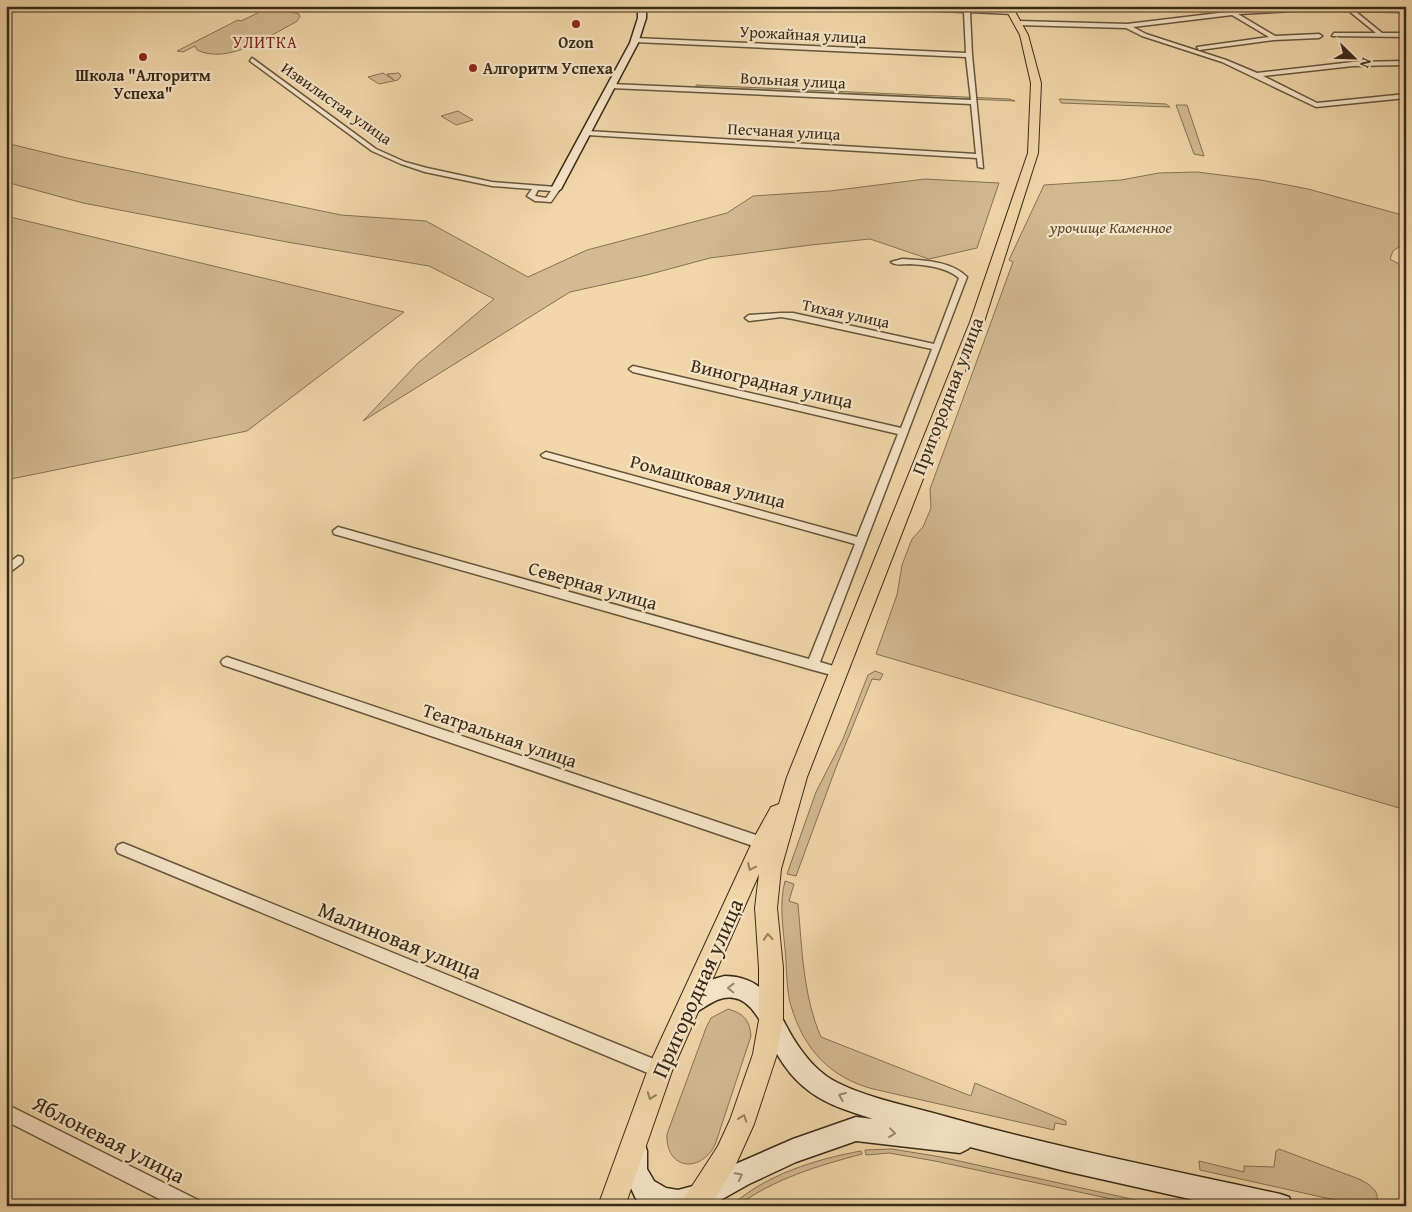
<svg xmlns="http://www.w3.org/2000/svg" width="1412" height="1212" viewBox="0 0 1412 1212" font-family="'Gentium Book Plus',serif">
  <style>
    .green { fill: #d2ba91; stroke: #857254 }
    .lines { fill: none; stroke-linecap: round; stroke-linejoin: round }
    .street-casing { stroke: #66553c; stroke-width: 3 }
    .secondary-casing { stroke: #382a17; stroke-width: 3 }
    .primary-casing { stroke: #382a17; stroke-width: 2 }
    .street { fill: #f7e5c8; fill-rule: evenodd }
    .secondary { fill: #f7e5c8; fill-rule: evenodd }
    .primary { fill: #f2d7aa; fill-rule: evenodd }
    .oneway { stroke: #958060 }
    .oneway2 { stroke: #988870 }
    .poi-dot { fill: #8f2418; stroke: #f7e5c8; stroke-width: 2 }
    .labels { text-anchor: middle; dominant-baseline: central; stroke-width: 4.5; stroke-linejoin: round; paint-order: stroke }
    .far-street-label { font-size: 16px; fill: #382a17; stroke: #f7e5c8 }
    .far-neighbourhood-label { font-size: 16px; letter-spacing: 1px; fill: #7a1f14; stroke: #f7e5c8 }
    .far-poi-label { font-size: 16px; font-weight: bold; fill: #382a17; stroke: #f7e5c8 }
    .far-park-label { font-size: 16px; font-style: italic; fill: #57472f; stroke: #f7e5c8 }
    .street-label { font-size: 19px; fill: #382a17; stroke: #f7e5c8 }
    .near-street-label { font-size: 22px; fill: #382a17; stroke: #f7e5c8 }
  </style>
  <rect width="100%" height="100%" fill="#f2d7aa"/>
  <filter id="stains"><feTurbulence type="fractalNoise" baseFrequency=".004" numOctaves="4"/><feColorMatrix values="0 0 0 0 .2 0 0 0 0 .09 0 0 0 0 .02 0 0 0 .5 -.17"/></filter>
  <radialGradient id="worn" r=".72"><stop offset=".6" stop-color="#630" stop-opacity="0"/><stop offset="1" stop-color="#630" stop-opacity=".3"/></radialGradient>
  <!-- green -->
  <path class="green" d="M272,6h5l-8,5 13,-1 17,4 1,3 -4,5c-28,14 -67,43 -99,28l-2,-4 -12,6 -6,-1 61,-31 3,1z
    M383,73l11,7 -7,-6 12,-1 2,3 -3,4 -19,4 -11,-7z
    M696,85l313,14 6,2 -319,-14z
    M1059,99l107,5 4,3 -109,-4z
    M1176,105h11l17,51 -10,-2z
    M458,111l15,9 -17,5 -15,-9z
    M6,143l61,15 274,57 85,6 102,56 59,-27 140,-37 26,-17 77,-5 95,-12 74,4 -22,65 -48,11 -59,-20 -59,6 -101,13 -63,17 -77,17 -207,129 55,-58 76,-64 -65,-33 -142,-24 -204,-39 -77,-21z
    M1197,172l64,8 47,9 98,27v26l-13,9 -3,8 16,9v542l-530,-156 21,-59 5,-30 10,-26 11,-12 8,-19 -1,-19 83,-227 -4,-2 35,-75 77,-5 38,-7z
    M6,216l398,96 -157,119 -241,49z
    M875,671l8,3 -3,6 -8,-1 -37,91 -39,106 -9,-2 29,-82 27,-53 25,-64z
    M785,881l9,3 -5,17 9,3c4,44 5,92 23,133l150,59 4,-13 91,38v4l-11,-2 -1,7 -181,-41c-44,-12 -69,-40 -82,-83 -5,-17 -4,-39 -6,-57 -2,-22 -6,-46 0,-68z
    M728,1009c15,4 22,11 23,27l-36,109c-16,30 -50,23 -48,-11l39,-106 5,-10z
    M892,1149l49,8 222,49h-19l-209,-45 -46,-8 -23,2 -1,-5z
    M1279,1149l80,30c10,5 24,13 16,27h-13l-162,-36 -1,-9 45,11v-6l30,1 2,-16z
    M861,1151l1,3c-45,12 -88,25 -125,52h-6c34,-31 85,-47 130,-55z"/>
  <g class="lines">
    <defs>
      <path id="street" d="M819,6h60l136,5 -2,3 -43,-2 2,43 11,113 -5,-1 -1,-9 -390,-23 -3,-2 3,-2 389,23 -5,-50 -360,-16 -3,-2 3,-2 360,16 -5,-43 -331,-15 -3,-2 3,-2 331,15 -2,-41z
        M1219,6h6l9,5 61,-4 50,1v-2l6,2h55v4l-51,-1 27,22h24v4l-74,-1 2,-3h42l-27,-22h-54l-57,3 37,22 44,-2 3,2 -3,2 -45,2 -75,10 -2,-3 72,-10 -37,-22 -99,12 13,7 80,26 31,13 96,-11 53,-1v4l-53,1 -90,10 54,27 89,-9v4l-90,9 -94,-45 -80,-26 -16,-8 -108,-3 -3,-2 3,-2 109,3 100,-12z
        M252,58l124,91 29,13 22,6 65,14 64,5 4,2 -9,13 -16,-1 -8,-5 5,-7 -40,-3 -67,-14 -24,-8 -29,-13 -122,-90zM538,190h1l12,1 -5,7 -11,-2z
        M902,259c20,1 50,2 65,18l-147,385 23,7 2,3 -2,3 -4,2 -26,-7 -479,-136 -1,-3 5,-4 471,132 46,-115 -312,-87 -2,-2 5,-3 311,85 41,-103 -265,-62 -4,-3 4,-3 268,62 31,-79 -139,-30 -12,-2 -32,4 -4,-3 4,-3 32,-2h12l141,31 25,-66c-13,-11 -33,-13 -49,-14 -7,0 -14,2 -19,-2z
        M18,556l4,1 1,3 -1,3 -16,12v-10z
        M227,657l535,180 5,2 2,4 -2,4 -5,2 -539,-184 -2,-3 2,-3z
        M123,843l543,221 2,6 -2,6 -6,2 -542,-225 -2,-4 2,-4z
        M6,1104l192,96 3,6h-28l-167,-85z"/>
      <path id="secondary" d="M638,6h8v12l-8,25 -77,146 -5,3 -4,-1 -1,-2 79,-146 8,-25z
        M725,976c43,1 50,32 68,62 11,18 26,36 45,45 35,17 76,24 113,35 108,30 219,52 329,76l9,3 3,9h-71l-156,-35 -95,-24 -2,2 -8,4 -104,-12 -60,21 -47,22 -39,22h-61l-13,-7 -13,-28v-20l3,-9 9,-3 9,3 3,9v18l7,12 12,7 12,2 19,-5 34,-19 62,-27 63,-22 17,2c-24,-8 -50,-15 -69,-32 -11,-9 -20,-21 -27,-33 -9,-16 -21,-53 -43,-56 -18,-3 -29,11 -45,18l-8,-3 -3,-8c7,-17 30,-25 47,-29z"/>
      <path id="primary" d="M1004,6h8l16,29 13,48 -3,70 -54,169 -177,455 -26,92 -4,39 6,60v52l-6,34 -23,70 -18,40 -26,42h-29l4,-9 33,-51 12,-26 23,-66 6,-34v-52l-4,-60 4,-34 -87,197 -47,135h-27l53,-145 104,-225 16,-29 8,-3 8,-27 183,-455 58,-169 3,-70 -11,-48z"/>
    </defs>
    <!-- street casing -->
    <use href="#street" class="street-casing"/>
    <!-- secondary casing -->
    <use href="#secondary" class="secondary-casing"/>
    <!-- primary casing -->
    <use href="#primary" class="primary-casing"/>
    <!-- street -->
    <use href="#street" class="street"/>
    <!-- secondary -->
    <use href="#secondary" class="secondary"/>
    <!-- primary -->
    <use href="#primary" class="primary"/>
  </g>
  <!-- one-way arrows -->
  <defs><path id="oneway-chevron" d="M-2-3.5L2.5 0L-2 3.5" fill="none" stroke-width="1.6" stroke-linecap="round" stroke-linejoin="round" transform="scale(1.25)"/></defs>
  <g class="oneway">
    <use href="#oneway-chevron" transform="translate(751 867) rotate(115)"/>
    <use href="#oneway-chevron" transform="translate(768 937) rotate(-94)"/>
    <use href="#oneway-chevron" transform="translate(651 1096) rotate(110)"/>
    <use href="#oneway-chevron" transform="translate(743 1118) rotate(-71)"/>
  </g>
  <g class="oneway2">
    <use href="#oneway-chevron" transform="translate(731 988) rotate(-179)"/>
    <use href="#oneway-chevron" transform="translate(842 1096) rotate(-157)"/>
    <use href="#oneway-chevron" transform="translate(892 1133) rotate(7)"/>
    <use href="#oneway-chevron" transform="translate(739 1176) rotate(-28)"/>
  </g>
  <!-- markers -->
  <g class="poi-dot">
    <circle cx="576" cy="24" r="5"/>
    <circle cx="143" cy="57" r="5"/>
    <circle cx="473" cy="68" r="5"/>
  </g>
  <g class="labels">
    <!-- far-street labels -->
    <g class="far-street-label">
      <text transform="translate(803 34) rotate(3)">Урожайная улица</text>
      <text transform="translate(793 80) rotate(3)">Вольная улица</text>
      <text transform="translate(337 103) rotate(35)">Извилистая улица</text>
      <text transform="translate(784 131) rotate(3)">Песчаная улица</text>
      <text transform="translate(846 313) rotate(12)">Тихая улица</text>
    </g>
    <!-- far-neighbourhood labels -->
    <g class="far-neighbourhood-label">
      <text x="265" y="42">УЛИТКА</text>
    </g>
    <!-- far-poi labels -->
    <g class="far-poi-label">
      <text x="576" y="42">Ozon</text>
      <text x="483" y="68" text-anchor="start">Алгоритм Успеха</text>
      <text x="143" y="75">Школа "Алгоритм<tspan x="143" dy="18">Успеха"</tspan></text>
    </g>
    <!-- far-park labels -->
    <g class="far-park-label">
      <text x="1111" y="227">урочище Каменное</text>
    </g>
    <!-- street labels -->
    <g class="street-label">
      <text transform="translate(772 383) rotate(13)">Виноградная улица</text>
      <text transform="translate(947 396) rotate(-69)">Пригородная улица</text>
      <text transform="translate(708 481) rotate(15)">Ромашковая улица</text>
      <text transform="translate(593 585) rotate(16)">Северная улица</text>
      <text transform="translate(500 735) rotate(19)">Театральная улица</text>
    </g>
    <!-- near-street labels -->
    <g class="near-street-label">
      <text transform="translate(400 940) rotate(22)">Малиновая улица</text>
      <text transform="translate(697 988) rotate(-66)">Пригородная улица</text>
      <text transform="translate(109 1139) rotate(27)">Яблоневая улица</text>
    </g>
  </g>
  <!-- margin -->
  <rect width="1412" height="1212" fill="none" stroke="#f2d7aa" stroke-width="25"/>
  <rect x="8" y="8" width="1397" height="1197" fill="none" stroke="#382a17" stroke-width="2.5"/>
  <rect x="12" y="12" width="1387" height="1187" fill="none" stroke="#382a17"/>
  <!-- north arrow -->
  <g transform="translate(1354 58) rotate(113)" stroke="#f7e5c8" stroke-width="4" paint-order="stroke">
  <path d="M0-4L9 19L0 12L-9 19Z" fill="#382a17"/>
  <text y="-8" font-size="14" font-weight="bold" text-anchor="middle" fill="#382a17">N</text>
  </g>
  <rect width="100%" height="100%" filter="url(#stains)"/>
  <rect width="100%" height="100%" fill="url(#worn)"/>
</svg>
